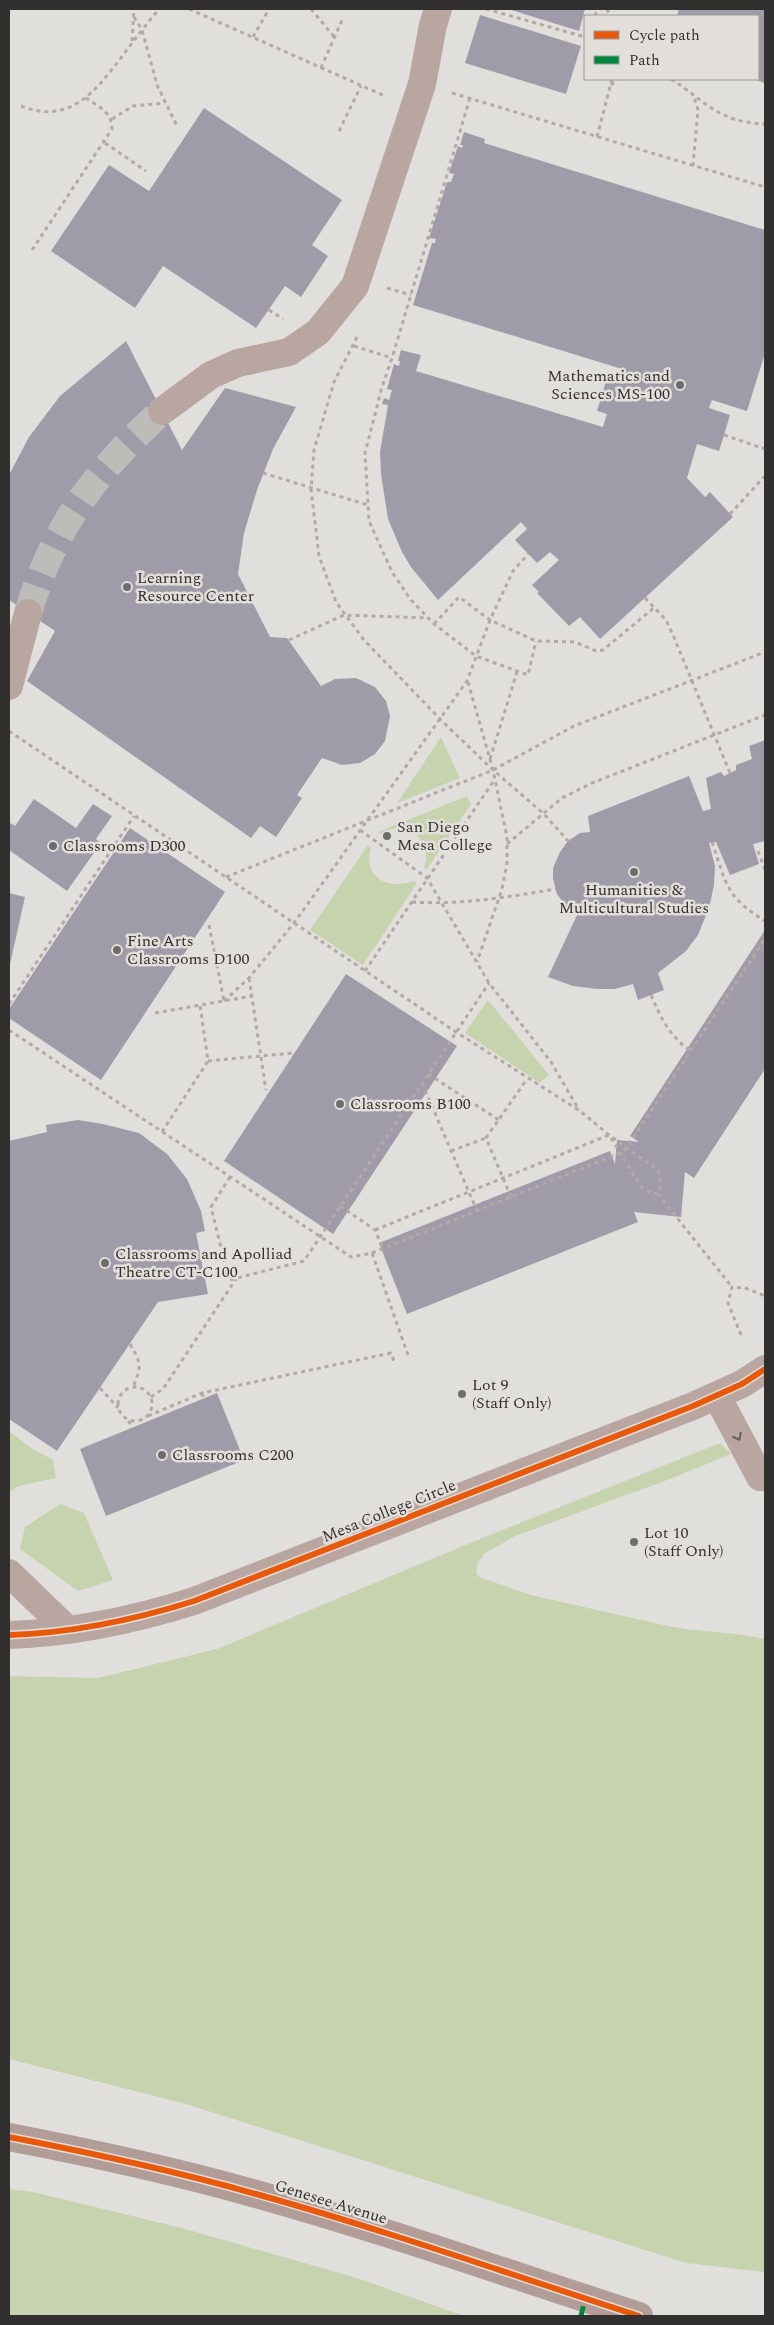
<svg xmlns="http://www.w3.org/2000/svg" width="774" height="2325" viewBox="0 0 774 2325" font-family="Spectral,serif">
  <style>
    .green { fill: #c7d3af }
    .building { fill: #a09ba8 }
    .lines { fill: none; stroke-linecap: round; stroke-linejoin: round }
    .minor-tunnel { stroke: #bebcb9; stroke-width: 28; stroke-dasharray: 28 14; stroke-linecap: butt }
    .path { stroke: #b5a9a6; stroke-width: 3; stroke-dasharray: 4 4; stroke-linecap: butt }
    .minor { stroke: #baa6a1; stroke-width: 28 }
    .major { stroke: #b29c97; stroke-width: 28 }
    .quiet { stroke: #00873e; stroke-width: 5; stroke-dasharray: 10 5; stroke-linecap: butt }
    .cycleway-casing { stroke: #e2dfdb; stroke-width: 9 }
    .cycleway { stroke: #e8590c; stroke-width: 6 }
    .oneway { stroke: #685f5d }
    .poi-dot { fill: #6f6d6c; stroke: #e2dfdb; stroke-width: 2 }
    .labels { text-anchor: middle; dominant-baseline: central; stroke-width: 5; stroke-linejoin: round; paint-order: stroke }
    .poi-label { font-size: 16px; fill: #32302f; stroke: #e2dfdb; text-anchor: start }
    .street-label { font-size: 16px; fill: #32302f; stroke: #e2dfdb }
  </style>
  <rect width="100%" height="100%" fill="#e1dfdc"/>
  <!-- green -->
  <path class="green" d="M441,737l19,41 -63,25z
    M467,796l4,8 -44,65 -3,-1c2,-7 3,-14 1,-21 -6,-17 -30,-24 -44,-13l-3,-2z
    M368,845l3,3c-9,30 18,42 43,33l3,2 -54,82 -53,-35z
    M488,1000l61,75 -9,8 -75,-50z
    M9,1431l22,17 22,12 3,18 -37,8 -10,6z
    M720,1443l11,11 -61,25 -155,57 -31,18 -6,9 -2,9 3,5 52,18 141,32c31,5 62,5 93,12v633l-79,-9 -500,-159 -177,-45v-383l89,2 119,-29 253,-106z
    M60,1504l24,9 29,67 -35,11 -58,-42 5,-22z
    M9,2189l24,3 149,36 175,50 107,38h-455z"/>
  <!-- building -->
  <path class="building" d="M508,9h77l-6,22z
    M679,9h86v74l-12,-4h5v-63h-81z
    M480,15l101,31 -15,48 -101,-31z
    M204,108l138,92 -30,45 16,11 -27,41 -16,-11 -29,42 -93,-62 -28,42 -84,-57 58,-86 40,26z
    M464,132l21,7 -1,4 281,87v123l-18,58 -35,-11 -3,8 21,7 -6,20 -5,16 -22,-7 -10,34 18,19 5,-5 23,25 -133,122 -20,-22 -11,9 -32,-33 2,-1 -7,-7 27,-25 -9,-8 -13,11 -22,-23 12,-11 -6,-7 -83,78 -27,-33 -9,-15 -14,-33 -7,-45 -1,-22 8,-47 -6,-1 2,-6 5,2 3,-10 -5,-1 7,-25 5,2 1,-5h-2l3,-11 20,5 -5,16 187,56 4,-13 -10,-3 10,-33 11,3 4,-12 -209,-64 19,-62h3l1,-4 -7,-1 18,-56h4l3,-8 -5,-1 9,-27 4,2 1,-3h-3z
    M126,341l56,109 43,-62 71,19 -23,42 -16,41 -13,43 -6,41 32,63 17,1 34,48 14,-7 21,-1 19,9 11,14 4,15 -5,25 -10,13 -15,9 -18,2 -20,-7 -25,37 5,3 -26,39 -16,-11 -9,12 -224,-157 28,-50 -46,-31v-125l20,-38 31,-41z
    M765,740v101l-12,3 6,20 -29,11 -14,-33 -7,1 6,23 -1,19 -5,23 -11,27 -12,16 -28,22 6,17 -26,10 -5,-16 -18,5h-18l-24,-3 -25,-9 29,-62 -12,-10 -8,-11 -4,-15v-11l7,-16 8,-11 12,-8 10,-1 -2,-16 101,-40 14,35 8,-2 -5,-31 15,-6 3,4 12,-6v-5l16,-6 -3,-13z
    M34,799l42,29 17,-24 19,12 -16,23 5,4 -34,48 -58,-41v-25l1,-2 5,3z
    M130,828l95,64 -124,188 -92,-62v-9z
    M9,893l16,4 -15,67h-1z
    M765,930v139l-71,109 -9,-6 -4,45 -47,-5 4,10 -231,92 -28,-71 231,-92 5,13 2,-24 22,2 -9,-6z
    M346,974l111,72 -124,188 -109,-73z
    M78,1120l25,4 36,9 28,21 20,25 14,32 4,20 -9,2 12,61 -50,8 -101,149 -48,-32v-278l38,-9 -1,-7z
    M217,1393l27,67 -138,56 -26,-67z"/>
  <g class="lines">
    <!-- minor-tunnel -->
    <path class="minor-tunnel" d="M28,613c26,-87 68,-142 134,-202"/>
    <!-- path -->
    <path class="path" d="M189,9l196,87
      M311,9l24,29
      M486,9l99,28
      M607,9l3,7
      M595,16l2,-7
      M134,17l8,13 15,55 20,41
      M253,37l16,-28
      M132,41l2,-32
      M321,68l22,-50
      M671,79c36,23 46,43 94,45
      M611,85l7,-6
      M452,93l313,94
      M470,98l-78,260 -10,29 -17,66 4,68 23,51 19,28 23,24 42,32 52,19 8,-34
      M21,106c48,19 73,-13 100,-48 12,-17 25,-33 38,-49
      M112,119l21,-13 32,-3
      M339,131l22,-45
      M597,137l15,-58
      M105,143l41,28
      M693,166l5,-56 -4,-13
      M32,250l80,-121c0,-17 -13,-22 -26,-31
      M387,288l24,7
      M269,310l14,9
      M357,337l-23,45 -20,68 -3,39 8,67 17,46 28,38 76,79 53,51 51,44 24,27
      M354,346l38,12
      M724,435l41,14
      M263,473l105,32
      M730,514l35,-38
      M645,598l21,22 7,15 57,138
      M434,624l25,-27 31,23 46,21 39,1 21,9 7,-1 52,-43
      M289,640l55,-25 84,3
      M468,682l25,88 14,67v26l-5,26 -25,73
      M9,731l447,301 124,79 29,24 49,35 3,14 -3,10 74,93
      M490,759l27,-87
      M360,830l67,48 62,105 62,79 28,48
      M712,842c15,43 13,54 53,79
      M507,844l55,-46 30,-15 173,-68
      M758,851l7,19
      M226,877l267,-107 81,-44 191,-74
      M412,902c49,3 96,-5 144,-13
      M209,925l15,76
      M365,971l130,-192
      M249,978l17,112
      M651,995c10,23 18,41 40,56
      M224,1001l25,-23 45,-55 173,-242 23,-61 23,-49 16,-18
      M9,1004l125,-188
      M155,1013l97,-17
      M9,1030l342,227 21,-4 36,102
      M208,1061l84,-8
      M428,1074l71,46
      M422,1083l55,128
      M162,1132l46,-71 -8,-56
      M611,1138l29,47 6,6 12,3
      M451,1151l35,-13
      M230,1177l-19,30 18,73 75,-19 185,-278
      M511,1197l-25,-59 41,-59
      M340,1206l35,24 8,19
      M375,1230l234,-95
      M372,1253l248,-100 7,-6 138,-208
      M741,1335l-13,-32 4,-16 13,1 20,8
      M130,1344c11,19 12,22 3,43
      M118 1404a17 17 0 1 1 34 0a17 17 0 1 1-34 0Z
      M100,1388l18,20
      M202,1393l2,6
      M151,1397l12,-8 73,-110
      M148,1416l54,-23 189,-40 3,8
      M128,1421l5,6"/>
    <!-- minor -->
    <path class="minor" d="M162,411l49,-36 27,-12 51,-11 29,-20 37,-46 67,-202 11,-59 5,-16
      M9,686l19,-73
      M717,1396l43,81
      M9,1573l59,57
      M9,1635c62,-2 125,-15 185,-34l499,-195 49,-22 23,-15"/>
    <!-- major -->
    <path class="major" d="M9,2137c83,16 166,34 247,57 129,36 256,81 383,122"/>
    <!-- quiet -->
    <path class="quiet" d="M581,2316l4,-17"/>
    <defs>
      <path id="cycleway" d="M9,1635c62,-2 125,-15 185,-34l499,-195 49,-22 23,-15
        M9,2137c83,16 166,34 247,57 129,36 256,81 383,122"/>
    </defs>
    <!-- cycleway casing -->
    <use href="#cycleway" class="cycleway-casing"/>
    <!-- cycleway -->
    <use href="#cycleway" class="cycleway"/>
  </g>
  <!-- one-way arrows -->
  <defs><path id="oneway-chevron" d="M-2-3.5L2.5 0L-2 3.5" fill="none" stroke-width="1.6" stroke-linecap="round" stroke-linejoin="round" transform="scale(1.25)"/></defs>
  <use class="oneway" href="#oneway-chevron" transform="translate(738 1437) rotate(62)"/>
  <!-- markers -->
  <g class="poi-dot">
    <circle cx="680" cy="385" r="5"/>
    <circle cx="127" cy="587" r="5"/>
    <circle cx="387" cy="836" r="5"/>
    <circle cx="53" cy="846" r="5"/>
    <circle cx="634" cy="872" r="5"/>
    <circle cx="117" cy="950" r="5"/>
    <circle cx="340" cy="1104" r="5"/>
    <circle cx="105" cy="1263" r="5"/>
    <circle cx="462" cy="1394" r="5"/>
    <circle cx="162" cy="1455" r="5"/>
    <circle cx="634" cy="1542" r="5"/>
  </g>
  <g class="labels">
    <!-- poi labels -->
    <g class="poi-label">
      <text x="670" y="376" text-anchor="end">Mathematics and<tspan x="670" dy="18">Sciences MS-100</tspan></text>
      <text x="137" y="578">Learning<tspan x="137" dy="18">Resource Center</tspan></text>
      <text x="397" y="827">San Diego<tspan x="397" dy="18">Mesa College</tspan></text>
      <text x="63" y="846">Classrooms D300</text>
      <text x="634" y="890" text-anchor="middle">Humanities &amp;<tspan x="634" dy="18">Multicultural Studies</tspan></text>
      <text x="127" y="941">Fine Arts<tspan x="127" dy="18">Classrooms D100</tspan></text>
      <text x="350" y="1104">Classrooms B100</text>
      <text x="115" y="1254">Classrooms and Apolliad<tspan x="115" dy="18">Theatre CT-C100</tspan></text>
      <text x="472" y="1385">Lot 9<tspan x="472" dy="18">(Staff Only)</tspan></text>
      <text x="172" y="1455">Classrooms C200</text>
      <text x="644" y="1533">Lot 10<tspan x="644" dy="18">(Staff Only)</tspan></text>
    </g>
    <!-- street labels -->
    <g class="street-label">
      <text transform="translate(389 1511) rotate(-22)">Mesa College Circle</text>
      <text transform="translate(331 2202) rotate(17)">Genesee Avenue</text>
    </g>
  </g>
  <!-- border -->
  <rect width="774" height="2325" fill="none" stroke="#32302f" stroke-width="20"/>
  <!-- legend -->
  <rect x="584" y="15" width="175" height="65" fill="#e2dfdb" stroke="#9c9996"/>
  <rect x="594" y="31" width="25" height="8" fill="#e8590c" stroke="#9c9996"/>
  <text x="629" y="40" font-size="15" fill="#32302f">Cycle path</text>
  <rect x="594" y="56" width="25" height="8" fill="#00873e" stroke="#9c9996"/>
  <text x="629" y="65" font-size="15" fill="#32302f">Path</text>
</svg>
